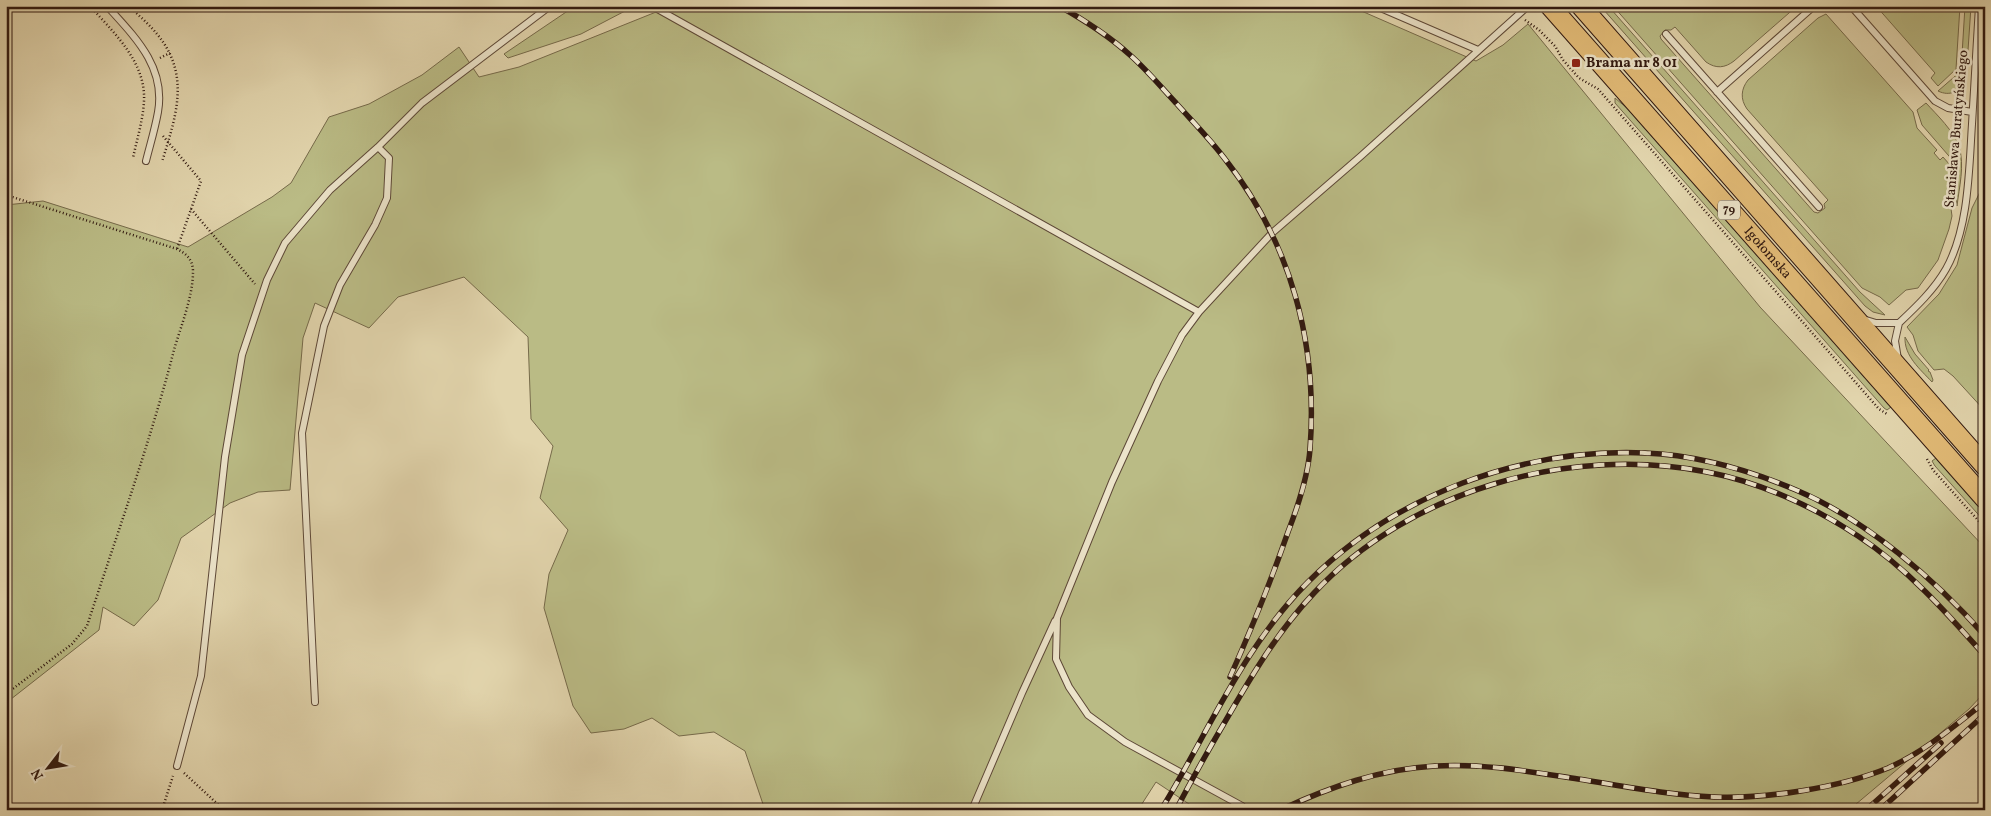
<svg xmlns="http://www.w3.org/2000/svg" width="1991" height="816" viewBox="0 0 1991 816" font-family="Vollkorn,serif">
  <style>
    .green { fill: #babb85; stroke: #766a4a }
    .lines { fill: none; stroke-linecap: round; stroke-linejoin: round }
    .lane-casing { stroke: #5d4837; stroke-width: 8 }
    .primary-casing { stroke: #311910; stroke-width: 21 }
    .path { stroke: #311910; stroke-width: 2.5; stroke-dasharray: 1 2.5; stroke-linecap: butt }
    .lane { stroke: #ece4ca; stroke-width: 6 }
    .primary { stroke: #e1ba76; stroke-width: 19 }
    .rail-casing { stroke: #311910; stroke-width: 5.5 }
    .rail { stroke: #ece4ca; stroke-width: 4; stroke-dasharray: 11; stroke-linecap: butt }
    .poi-dot { fill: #8f2418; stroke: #ece4ca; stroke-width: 2 }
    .labels { text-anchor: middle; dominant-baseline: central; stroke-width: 5; stroke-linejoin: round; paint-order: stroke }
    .shield { fill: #ece4ca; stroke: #695648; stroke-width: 1 }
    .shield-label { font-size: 12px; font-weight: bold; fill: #311910 }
    .poi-label { font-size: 14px; font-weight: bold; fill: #311910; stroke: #ece4ca; text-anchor: start }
    .street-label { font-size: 14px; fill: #311910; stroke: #ece4ca }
  </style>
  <rect width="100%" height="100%" fill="#e2d5ad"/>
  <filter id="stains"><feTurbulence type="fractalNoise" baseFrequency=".004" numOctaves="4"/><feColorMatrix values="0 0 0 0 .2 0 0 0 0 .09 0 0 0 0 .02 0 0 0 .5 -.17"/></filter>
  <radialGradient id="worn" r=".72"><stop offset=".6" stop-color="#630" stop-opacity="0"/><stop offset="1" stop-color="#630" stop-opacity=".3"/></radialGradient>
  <!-- green -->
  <path class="green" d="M575,6h37l13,5 -44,23 -73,24 -4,-4z
    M671,6h679l126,55 27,-16 25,-21 232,283 225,241v144l-16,17 -120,101h-651l-42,-28 -18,28h-300l-10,-5 -8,5h-55l-20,-59 -31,-19 -35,4 -27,-18 -28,11 -33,4 -18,-27 -29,-98 5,-34 19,-44 -28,-32 13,-52 -22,-27 -3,-82 -64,-60 -66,20 -29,31 -54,-25 -12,35 -13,152 -32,2 -28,11 -49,35 -23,62 -24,26 -31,-19 -4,23 -93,73v-498l37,-4 145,46 84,-50 19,-14 38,-66 40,-13 53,-29 37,-28 20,30 40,-10z
    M1613,6h184l-63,55c-9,7 -18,8 -28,1l-31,-35 -4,3h-6l-5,6 1,3 153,173 4,1 7,-5 -1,-4 4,-4 -81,-91c-7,-10 -6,-20 1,-29l70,-62 8,-4 87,98 4,16 20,22 -3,3 6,7 3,-3 7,8 -2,22 4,29 -3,13 -11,31 -20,28 -12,2 -17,15 -9,-8 -18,-9z
    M1876,6h84l-4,63 -18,17 -7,-8 4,-5z
    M1965,6h6l-5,74c-5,11 -16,17 -28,11l23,-20z
    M1606,7l4,1 250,284 25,23 -12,-3 -8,-6 -262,-297z
    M1615,98l13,11 263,298 -4,3 -3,-2 -269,-305z
    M1926,103c11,12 28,28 33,44 6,18 0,41 -2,59l-3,-19 1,-24 -33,-38 -5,-15z
    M1985,135v276l-32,-35 -9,-7 -10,1 -16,-19 -5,-16 -6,-8 32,-33 18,-29 15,-57 9,-18z
    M1905,337l10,17 14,16 -1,1 2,1 3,8 -1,2c-12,-13 -28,-26 -27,-45z
    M1936,458l49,55v9l-50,-56 -3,-5z"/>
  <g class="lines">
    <defs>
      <path id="lane" d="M107,6c28,31 59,61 51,106 -3,17 -8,33 -12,49
        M652,6l547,306
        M1376,6l102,44
        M1851,6l84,95 13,7 24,4
        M1666,34l153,173
        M1717,92l97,-86
        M1863,319l13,4h23
        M1899,323c17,-16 35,-33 47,-54 23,-41 23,-100 26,-145 2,-39 5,-79 7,-118
        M1898,359l-3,-18 4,-18
        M315,702l-13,-269 22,-107 16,-41 35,-60 12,-27 2,-40 -11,-11
        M177,766l24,-90 24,-219 17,-102 25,-75 18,-37 45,-53 48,-43 44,-44 128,-97
        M972,810l50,-117 33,-72
        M1245,810l-3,-4 -117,-64 -37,-27 -19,-28 -13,-28 1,-41 55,-136 46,-101 24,-46 17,-23 73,-79 89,-77 167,-150"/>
      <g id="primary">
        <path id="s1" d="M1550,6l435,493"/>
        <path d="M1581,6l404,460"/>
      </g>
    </defs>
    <!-- lane casing -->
    <use href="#lane" class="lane-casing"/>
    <!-- primary casing -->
    <use href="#primary" class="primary-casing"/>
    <!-- path -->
    <path class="path" d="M90,6c24,27 56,56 54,95 -1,19 -7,38 -11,57
      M129,6c9,9 20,18 28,28 34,41 19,82 5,128
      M1525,20l14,10 16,16 8,14 16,18 19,11 281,320 8,5
      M160,58l10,-5
      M163,136l38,45 -24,68
      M6,195l171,54c10,5 16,11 16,23 0,24 -12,54 -19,78 -24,93 -57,184 -87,276l-15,18 -66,50
      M191,209l64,75
      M1927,459l6,11 52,58
      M184,773l40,37
      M162,810l11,-34"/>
    <!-- lane -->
    <use href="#lane" class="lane"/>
    <!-- primary -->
    <use href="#primary" class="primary"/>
    <defs>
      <path id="rail" d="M1059,6c25,14 49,29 71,49 16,14 31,32 46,48 16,18 34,36 49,56 66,84 93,184 85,290 -2,28 -12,57 -22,83 -17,49 -37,98 -58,145
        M1161,810c47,-77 82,-163 147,-228 87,-87 213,-134 337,-129 51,2 104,17 151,37 69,29 140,90 189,146
        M1176,810c16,-31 33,-61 50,-90 26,-45 52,-89 88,-127 96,-103 255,-148 393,-121 52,10 106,34 151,64 49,32 88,76 127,120
        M1280,810c50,-23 100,-41 155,-44 48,-3 97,6 143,13 45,7 90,16 136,18 52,2 125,-9 174,-29 36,-16 66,-42 97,-66
        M1866,810l75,-67
        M1880,810l105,-96"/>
    </defs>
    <!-- rail casing -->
    <use href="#rail" class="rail-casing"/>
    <!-- rail -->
    <use href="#rail" class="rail"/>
  </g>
  <!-- markers -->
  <rect class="poi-dot" x="1571" y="58" width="10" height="10" rx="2.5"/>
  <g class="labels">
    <!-- shield labels -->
    <rect class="shield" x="1718" y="200.5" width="22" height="19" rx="4"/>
    <g class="shield-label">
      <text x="1729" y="210">79</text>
    </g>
    <!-- poi labels -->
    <g class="poi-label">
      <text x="1586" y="63">Brama nr 8 01</text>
    </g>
    <!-- street labels -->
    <g class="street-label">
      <text transform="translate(1957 129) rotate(-85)">Stanisława Buratyńskiego</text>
      <text stroke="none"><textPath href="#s1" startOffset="329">Igołomska</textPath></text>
    </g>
  </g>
  <!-- margin -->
  <rect width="1991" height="816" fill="none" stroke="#e2d5ad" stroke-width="25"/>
  <rect x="8" y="8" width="1976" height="801" fill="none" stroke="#311910" stroke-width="2.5"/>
  <rect x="12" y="12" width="1966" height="791" fill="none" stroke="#311910"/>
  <!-- north arrow -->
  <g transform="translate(48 768) rotate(239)" stroke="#ece4ca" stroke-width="4" paint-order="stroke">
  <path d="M0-4L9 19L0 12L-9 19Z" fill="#311910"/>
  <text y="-8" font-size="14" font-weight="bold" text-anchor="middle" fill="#311910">N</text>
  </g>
  <rect width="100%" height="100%" filter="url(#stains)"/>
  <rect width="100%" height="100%" fill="url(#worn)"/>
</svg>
